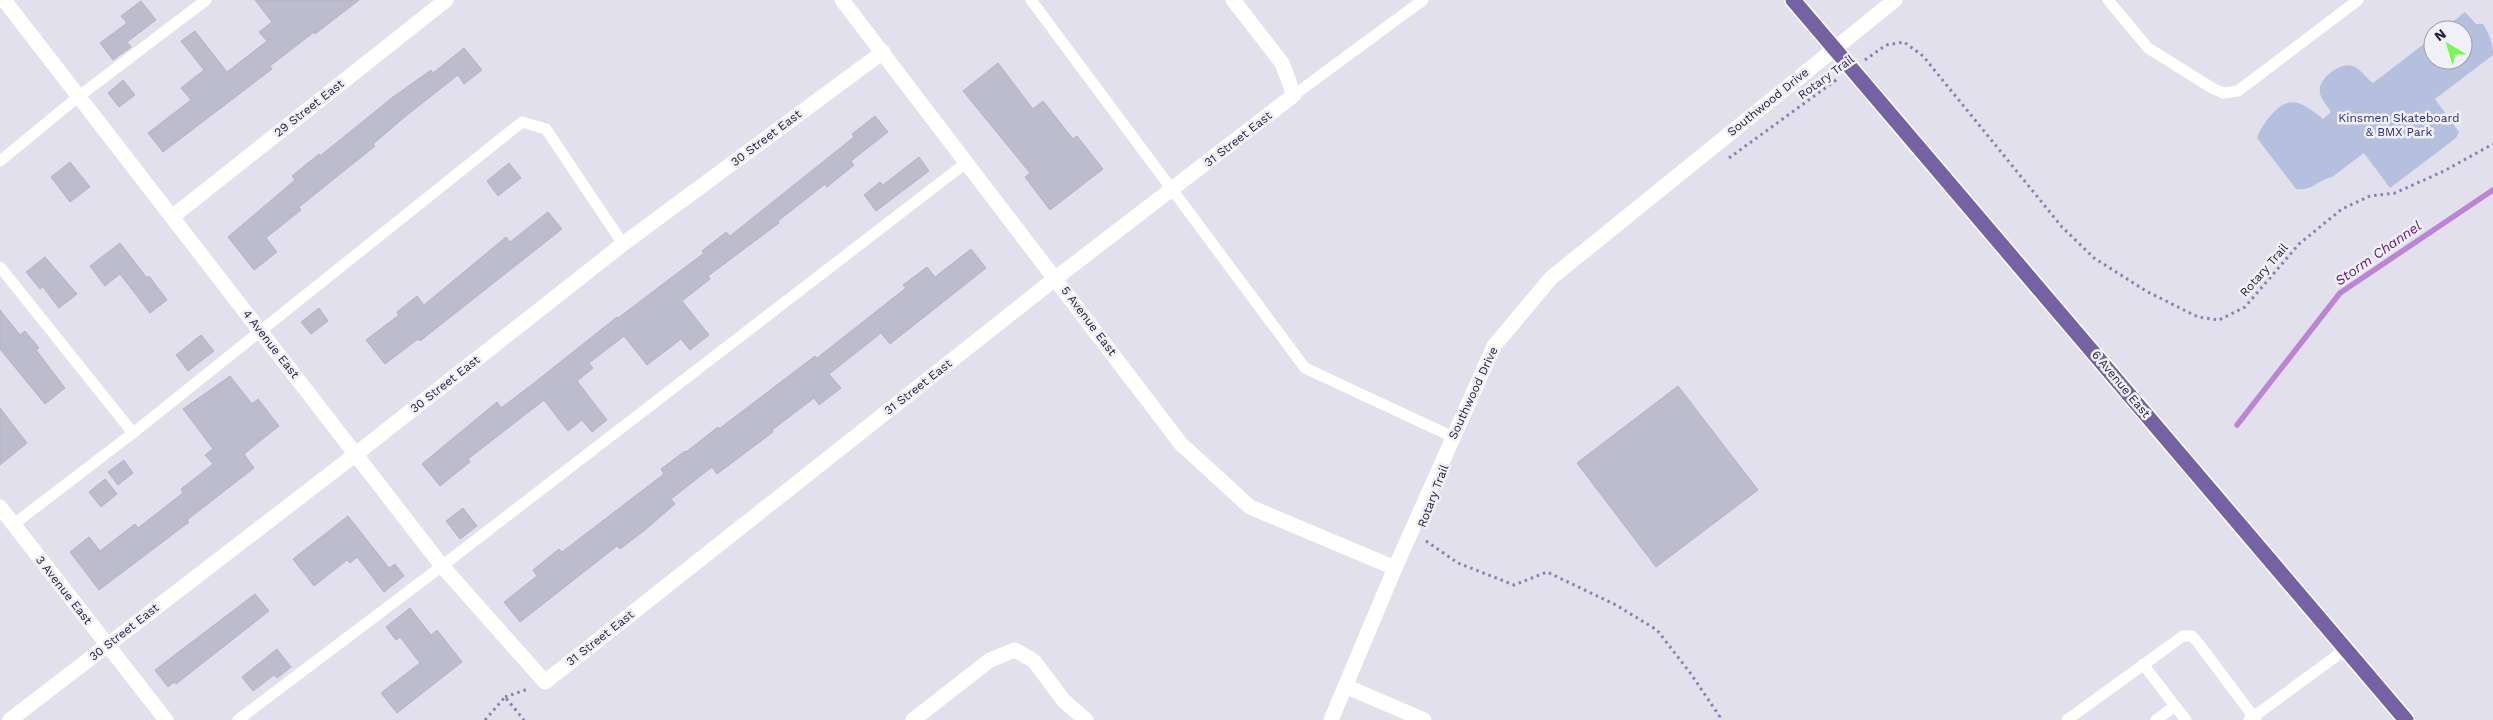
<svg xmlns="http://www.w3.org/2000/svg" width="2493" height="720" viewBox="0 0 2493 720" font-family="'Work Sans',sans-serif">
  <style>
    .green { fill: #b7bfde }
    .lines { fill: none; stroke-linecap: round; stroke-linejoin: round }
    .stream { stroke: #bb85d4; stroke-width: 5.5 }
    .building { fill: #bdbccc; stroke: #b4b2c6 }
    .primary-casing { stroke: #fff; stroke-width: 18 }
    .path { stroke: #897fb1; stroke-width: 3; stroke-dasharray: 2.5 4; stroke-linecap: butt }
    .lane { stroke: #fff; stroke-width: 11 }
    .street { stroke: #fff; stroke-width: 15 }
    .primary { stroke: #7462a3; stroke-width: 15 }
    .labels { text-anchor: middle; dominant-baseline: central; stroke-width: 5; stroke-linejoin: round; paint-order: stroke }
    .street-label { font-size: 12px; fill: #27203d; stroke: #f1f0f8 }
    .park-label { font-size: 12px; fill: #282f75; stroke: #f1f0f8 }
    .water-label { font-size: 14px; font-style: italic; fill: #5d177b; stroke: #f1f0f8 }
  </style>
  <rect width="100%" height="100%" fill="#e1e0ec"/>
  <!-- green -->
  <path class="green" d="M2465,12l11,12h7c6,9 10,20 10,31l-58,44 24,33 -3,6 -66,50 -26,-35 -32,24c-15,3 -18,14 -36,12l-39,-51c3,-9 8,-16 15,-24 19,-21 32,-10 51,5l8,-7c-4,-7 -13,-15 -11,-24 2,-12 21,-26 33,-22 8,3 13,12 20,17l60,-46v23h30v-30h-21z"/>
  <g class="lines">
    <!-- stream -->
    <path class="stream" d="M2237,425l103,-132 153,-103"/>
  </g>
  <!-- building -->
  <path class="building" d="M255,0h104l-44,34 -1,-2 -44,34 2,3 -109,83 -15,-19 43,-33 -10,-12 23,-18 -23,-29 14,-10 32,41 40,-31 -8,-9 13,-10z
    M141,1l15,19 -29,22 4,5 -18,13 -13,-17 27,-20 -6,-7z
    M464,48l18,22 -18,14 -6,-9 -51,40 -34,29 2,2 -76,61 2,3 -35,28 11,14 -23,18 -26,-33 67,-57 -3,-4 27,-22 1,2 73,-59 38,-27 2,3z
    M998,63l35,46 10,-8 30,38 4,-3 26,33 -53,41 -25,-33 5,-4 -67,-82z
    M123,80l12,15 -16,12 -11,-14z
    M875,116l13,16 -37,29 3,4 -27,22 -2,-3 -47,37 1,2 -71,53 2,3 -28,22 27,34 -19,15 -9,-11 -34,26 -23,-29 -35,27 4,5 -16,13 30,39 -15,12 -10,-12 -14,11 -24,-31 -76,59 2,3 -30,24 -18,-22 75,-62 4,6 33,-25 83,-66 1,1 86,-65 -2,-2 24,-19 4,4 124,-99 -2,-3z
    M919,157l10,14 -53,40 -12,-16 16,-13 3,3z
    M70,162l20,25 -20,15 -19,-25z
    M509,163l12,15 -23,18 -11,-15z
    M548,212l14,17 -142,112 -2,-2 -33,25 -19,-24 33,-25 -2,-3 20,-16 7,9 82,-68 4,5z
    M120,243l27,35 2,-2 18,24 -17,13 -30,-39 -15,12 -15,-20z
    M971,249l15,19 -96,76 -9,-11 -52,41 12,14 -22,17 -5,-7 -42,32 1,2 -56,42 -5,-7 -41,32 4,5 -30,26 -25,19 -3,-3 -97,76 -16,-20 33,-26 -4,-6 26,-21 3,3 102,-78 -3,-5 24,-18 1,1 32,-25 1,2 96,-73 2,2 89,-70 -3,-3 24,-18 8,10z
    M45,257l32,37 -18,14 -16,-21 -3,2 -14,-17z
    M319,308l9,13 -17,13 -10,-12z
    M0,310l20,25 5,-4 14,17 -3,2 29,38 -20,16 -45,-55z
    M201,335l13,16 -26,20 -12,-16z
    M230,376l22,28 6,-5 21,27 -35,28 10,14 -67,52 2,2 -90,68 -29,-38 19,-15 11,14 35,-27 3,4 45,-35 -2,-4 32,-25 -8,-9 8,-6 -30,-40z
    M1678,386l80,104 -102,77 -79,-104z
    M0,408l27,35 -27,22z
    M124,460l9,13 -15,12 -10,-13z
    M105,479l12,15 -16,13 -12,-15z
    M463,508l14,18 -17,13 -14,-18z
    M348,516l41,52 6,-4 9,12 -20,16 -27,-35 -7,6 -3,-3 -33,26 -21,-27z
    M255,594l14,17 -93,73 -2,-2 -6,5 -13,-17z
    M410,608l21,27 6,-5 25,32 -65,51 -16,-20 39,-30 -20,-26 -4,3 -10,-13z
    M277,649l14,18 -14,11 -3,-3 -21,16 -11,-14z"/>
  <g class="lines">
    <defs>
      <path id="primary" d="M1793,0l613,720"/>
    </defs>
    <!-- primary casing -->
    <use href="#primary" class="primary-casing"/>
    <!-- path -->
    <path class="path" d="M1865,60l21,-15 18,-3 19,14 139,171 32,31 52,33 52,26 21,3 26,-13 54,-63 43,-35 28,-13 25,-3 49,-22 49,-27
      M1729,158l110,-80
      M1426,541l32,22 56,22 33,-13 69,33 41,25 34,44 29,43 -1,3
      M505,697l23,-8
      M485,720l20,-23 19,23"/>
    <!-- lane -->
    <path class="lane" d="M1031,0l274,368 148,69
      M2108,0l40,48 64,40 11,5 15,-2 120,-91
      M1294,95l129,-95
      M0,161l78,-64 128,-97
      M0,267l133,166
      M14,524l119,-91 389,-311 24,7 77,115
      M2143,664l32,42 -19,14
      M2175,706l11,14
      M238,720l204,-154 525,-404
      M2067,720l116,-84h9l7,8 57,76
      M2249,720l97,-71"/>
    <!-- street -->
    <path class="street" d="M4,0l438,566 103,116 511,-404 238,-183 -12,-32 -49,-63
      M842,0l339,444 69,63 145,61
      M172,217l274,-217
      M0,507l166,213
      M1345,686l79,34
      M10,720l346,-266 267,-210 260,-192
      M913,720l77,-60 25,-10 19,11 30,40 22,19
      M1331,720l64,-152 99,-222 57,-68 344,-278"/>
    <!-- primary -->
    <use href="#primary" class="primary"/>
  </g>
  <g class="labels">
    <!-- street labels -->
    <g class="street-label">
      <text transform="translate(1826 77) rotate(-36)">Rotary Trail</text>
      <text transform="translate(1768 102) rotate(-39)">Southwood Drive</text>
      <text transform="translate(309 108) rotate(-38)">29 Street East</text>
      <text transform="translate(766 138) rotate(-37)">30 Street East</text>
      <text transform="translate(1238 139) rotate(-38)">31 Street East</text>
      <text transform="translate(2264 270) rotate(-49)">Rotary Trail</text>
      <text transform="translate(1089 321) rotate(53)">5 Avenue East</text>
      <text transform="translate(271 344) rotate(52)">4 Avenue East</text>
      <text transform="translate(445 384) rotate(-38)">30 Street East</text>
      <text transform="translate(2121 384) rotate(50)">6 Avenue East</text>
      <text transform="translate(918 387) rotate(-38)">31 Street East</text>
      <text transform="translate(1473 393) rotate(-65)">Southwood Drive</text>
      <text transform="translate(1433 496) rotate(-69)">Rotary Trail</text>
      <text transform="translate(64 590) rotate(52)">3 Avenue East</text>
      <text transform="translate(124 632) rotate(-38)">30 Street East</text>
      <text transform="translate(600 638) rotate(-38)">31 Street East</text>
    </g>
    <!-- park labels -->
    <g class="park-label">
      <text x="2399" y="118">Kinsmen Skateboard<tspan x="2399" dy="14">&amp; BMX Park</tspan></text>
    </g>
    <!-- water labels -->
    <g class="water-label">
      <text transform="translate(2378 253) rotate(-35)">Storm Channel</text>
    </g>
  </g>
  <!-- north arrow -->
  <g transform="translate(2448 45) rotate(322)"><circle r="24" fill="#f1f0f8" stroke="#a09dad"/>
  <path d="M0-4L9 19L0 12L-9 19Z" fill="#77f951"/>
  <text y="-8" font-size="14" font-weight="bold" text-anchor="middle" fill="#27203d">N</text>
  </g>
</svg>
